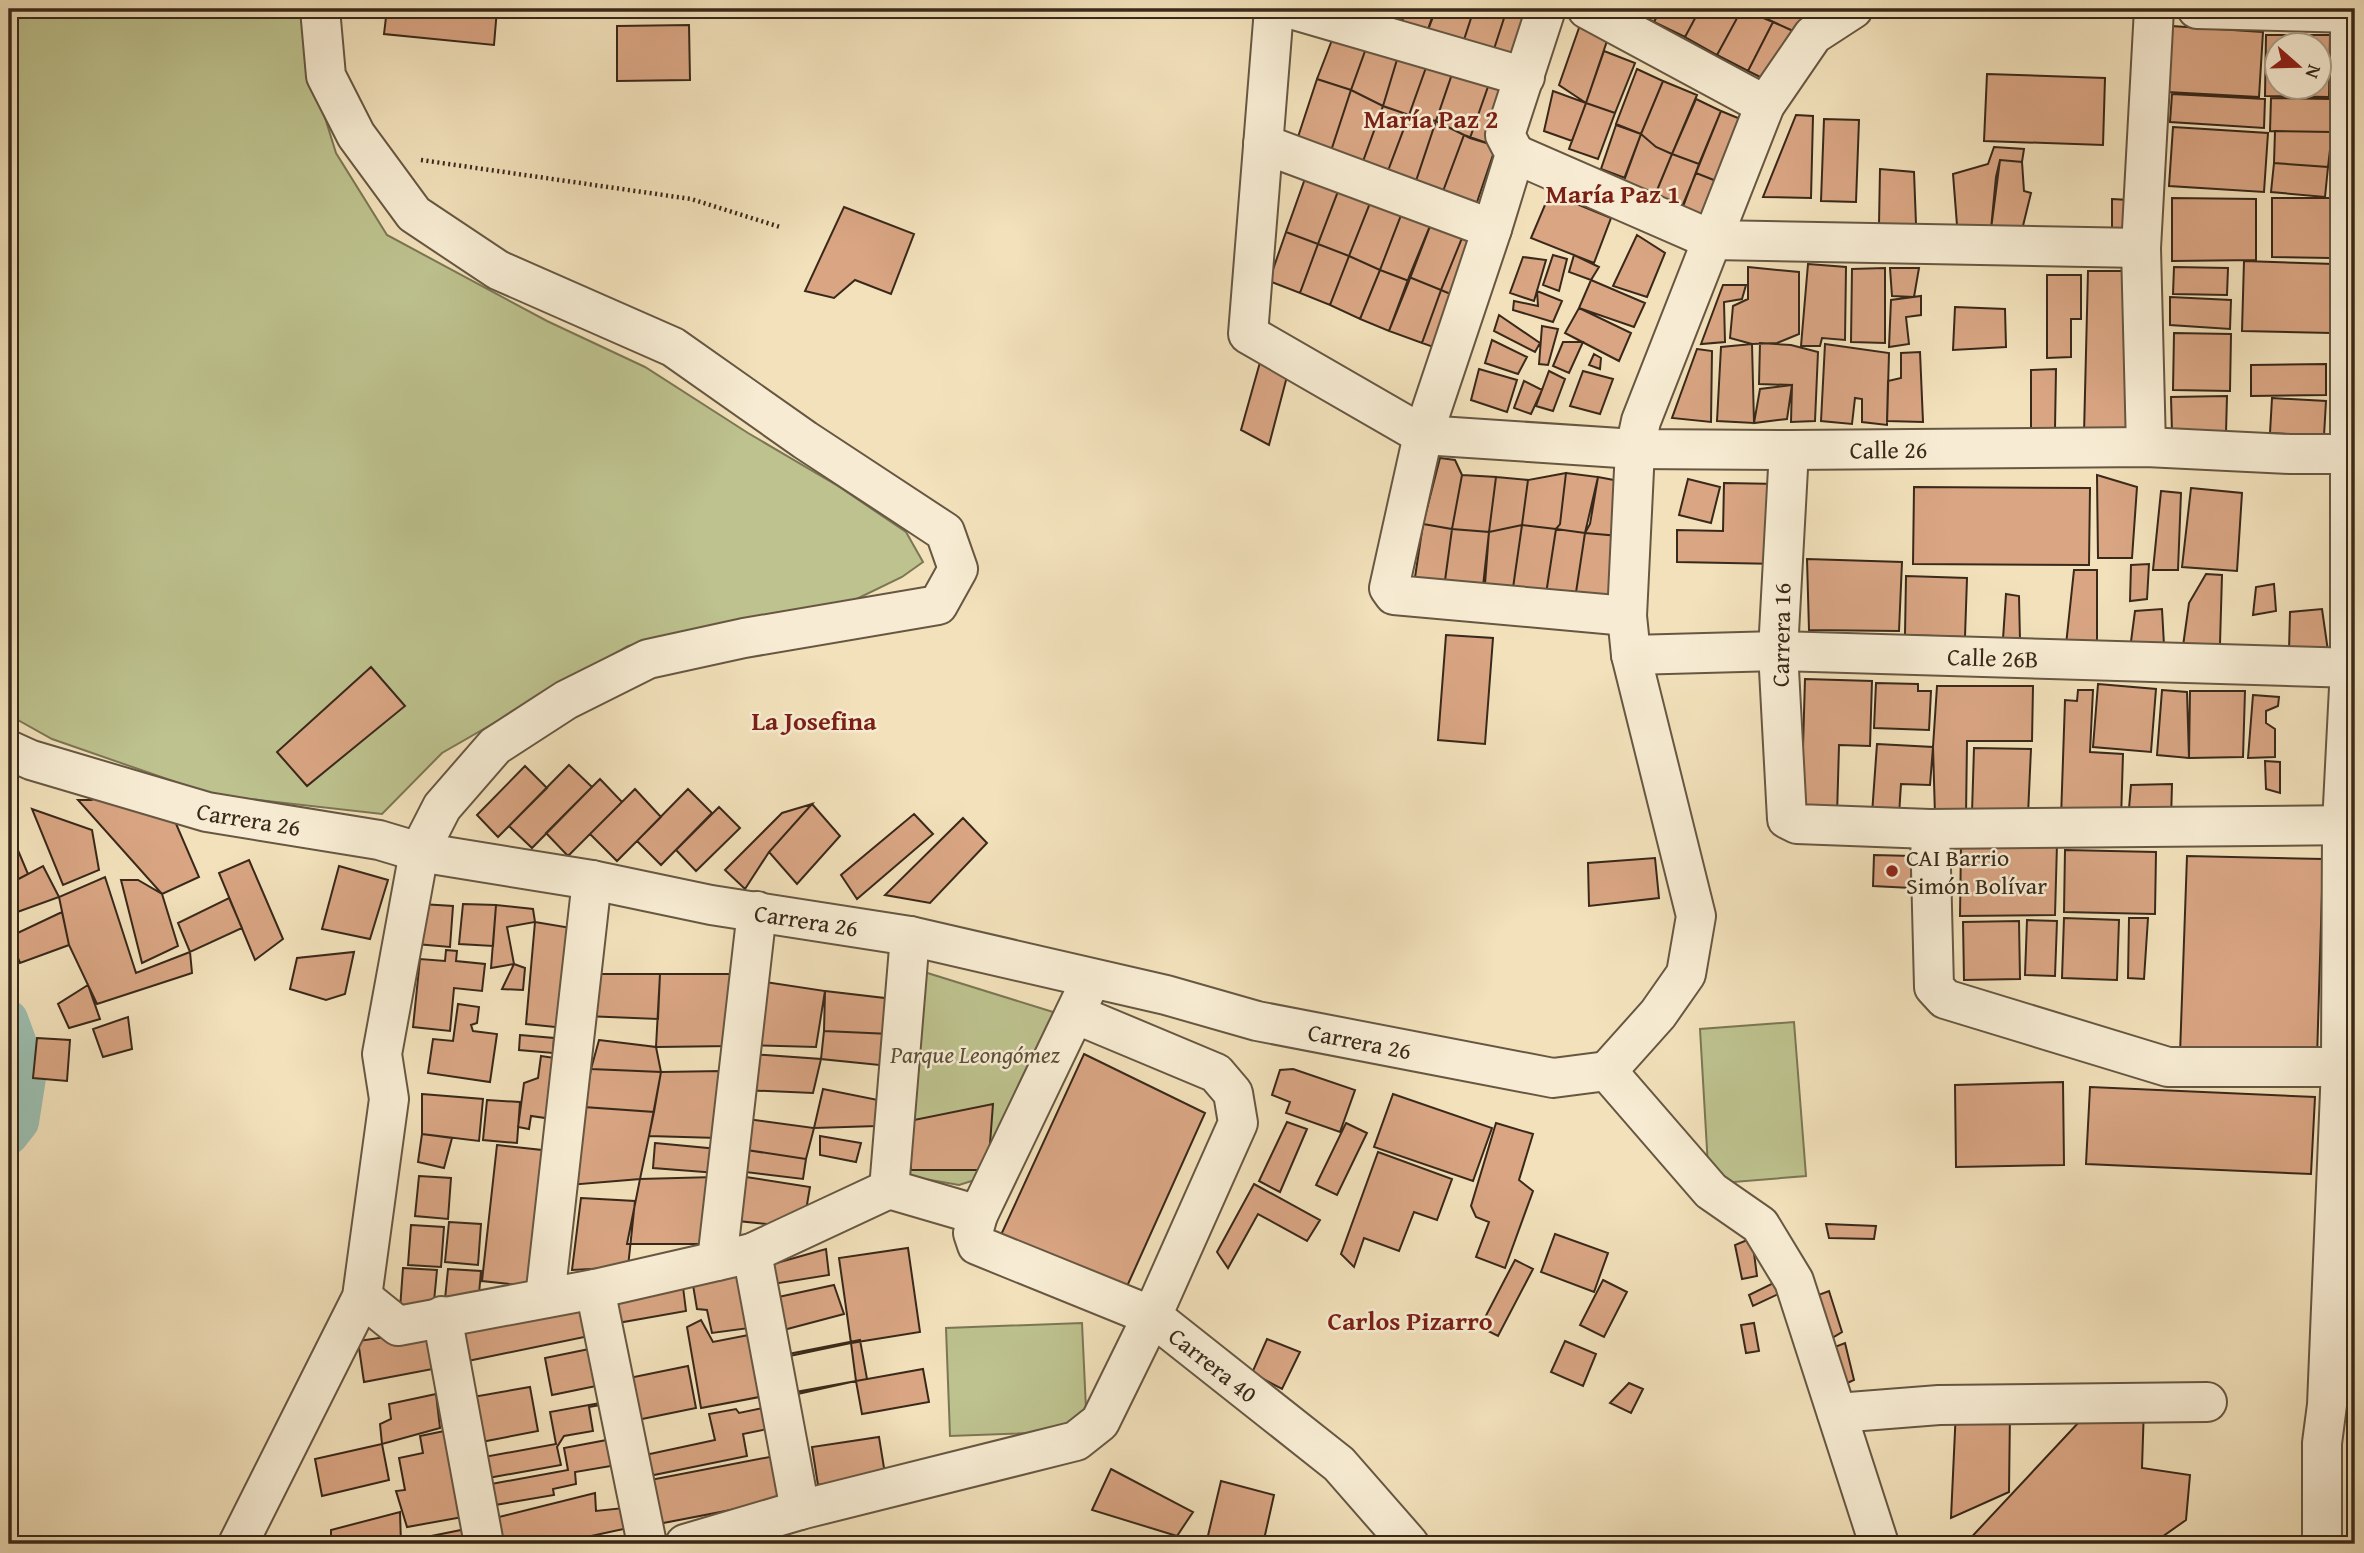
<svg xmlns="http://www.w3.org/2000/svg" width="2364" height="1553" viewBox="0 0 2364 1553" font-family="'Gentium Book Plus',serif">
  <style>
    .green { fill: #bdc28e; stroke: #7b7654; stroke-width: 2 }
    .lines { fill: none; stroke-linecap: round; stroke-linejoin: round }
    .canal { stroke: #9bbeb0; stroke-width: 38 }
    .building { fill: #d9a583; stroke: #39291a; stroke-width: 2; fill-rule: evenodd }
    .minor-casing { stroke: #675742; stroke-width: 42 }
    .path { stroke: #39291a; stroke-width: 4.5; stroke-dasharray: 2 3.5; stroke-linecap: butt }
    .minor { stroke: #f7ecd3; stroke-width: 38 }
    .poi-dot { fill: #8f2418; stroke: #f7ecd3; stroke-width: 2.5 }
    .labels { text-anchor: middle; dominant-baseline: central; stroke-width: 5; stroke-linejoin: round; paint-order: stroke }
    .street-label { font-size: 24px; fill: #39291a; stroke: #f7ecd3 }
    .poi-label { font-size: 24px; fill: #39291a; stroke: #f7ecd3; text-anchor: start }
    .park-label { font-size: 24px; font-style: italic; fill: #5a4f37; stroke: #f7ecd3 }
    .neighbourhood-label { font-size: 26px; font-weight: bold; fill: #7a1f14; stroke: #f7ecd3 }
  </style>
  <rect width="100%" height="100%" fill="#f2e1bb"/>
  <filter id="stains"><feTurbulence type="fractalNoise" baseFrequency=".00286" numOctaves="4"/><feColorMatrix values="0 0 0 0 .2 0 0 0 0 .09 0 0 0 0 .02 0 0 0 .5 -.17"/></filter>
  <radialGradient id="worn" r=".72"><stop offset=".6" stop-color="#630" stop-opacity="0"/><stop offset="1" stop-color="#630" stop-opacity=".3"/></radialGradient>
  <!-- green -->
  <path class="green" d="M9,9h301v60l26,84 51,82 160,86 98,46 103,66 90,53 68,46 17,30 -21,15 -64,31 -210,38 -186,107 -60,61 -169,-19 -161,-56 -43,-24z
    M921,971l132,41 -9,42 -53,121 -32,10 -63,-11z
    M1794,1022l12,154 -97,8 -9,-155z
    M1082,1323l5,108 -137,5 -4,-108z"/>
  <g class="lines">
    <!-- canal -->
    <path class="canal" d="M9,1019l19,52 -8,51 -11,14"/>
  </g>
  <!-- building -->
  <path class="building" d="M387,9h110l-3,36 -110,-11z
    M1367,9h40l-6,14z
    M1407,9h28l-8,23 -26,-9z
    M1436,9h38l-13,40 -36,-11z
    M1474,9h33l-13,40h-33z
    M1507,9h34l-16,50 -31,-10z
    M1631,9h30l-7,13z
    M1661,9h39l-15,28 -31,-15z
    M1700,9h42l-25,46 -32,-18z
    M1742,9l31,13 -25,49 -31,-16z
    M1745,9h69l-12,26z
    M1773,22l29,13 -24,51 -30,-15z
    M689,25l1,55 -73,1v-55z
    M1580,25l29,10 -23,68 -27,-18z
    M2171,26l92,6 -4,65 -92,-5z
    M1337,27l32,13 -18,50 -34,-11z
    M2266,35h64l-1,62 -64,-1zM2276,46h42v42h-42z
    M1369,40l30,13 -16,53 -32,-16z
    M1604,51l31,12 -20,50 -29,-10z
    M1399,53l29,9 -19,53 -26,-9z
    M1428,62l25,9 -17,50 -27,-6z
    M1637,69l26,12 -22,53 -25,-10z
    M1453,71l37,10 -20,57 -34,-17z
    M1987,74l118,4 -2,67 -119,-4z
    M1317,79l34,11 -21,64 -34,-11z
    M1490,81l28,10 -22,55 -26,-8z
    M1663,81l34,14 -25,59 -16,-7 -15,-13z
    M1351,90l32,16 -22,61 -31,-13z
    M1553,91l33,12 -14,38 -28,-10z
    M2172,94l93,5 -1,29 -94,-6z
    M2271,98l61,1v33l-62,-1z
    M1696,99l25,12 -22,53 -27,-10z
    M1586,103l29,10 -17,46 -29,-10z
    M1383,106l26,9 -23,61 -25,-9z
    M1721,111l34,14 -31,59 -28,-11z
    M1409,115l27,6 -21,63 -29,-8z
    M1796,115l17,1 -2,82 -48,-1z
    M1824,119l35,1 -3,82 -35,-1z
    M1436,121l28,14 -22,59 -27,-10z
    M1616,125l25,9 -16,44 -24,-9z
    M2173,127l95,6 -4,59 -95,-6z
    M2275,131l57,1 -4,35 -54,-4z
    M1641,134l15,13 16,7 -19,46 -32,-13z
    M1464,135l32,11 -21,62 -33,-14z
    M1994,147l30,2 -2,13 -22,-2 -4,17 -5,52 -34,-4 -4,-51 35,-10z
    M1672,154l27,10 -18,48 -28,-12z
    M2000,160l22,2 2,29 7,2 -10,41 -30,-5z
    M2274,163l54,4 -3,30 -54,-5z
    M1880,169l34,3 2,52 -37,1z
    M1307,173l33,13 -22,58 -32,-12z
    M1696,173l28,11 -19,46 -28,-11z
    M1340,186l32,12 -23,58 -31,-12z
    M1550,193l61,25 -17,45 -63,-25z
    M1372,198l31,12 -23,60 -31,-14z
    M2172,198l84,1v61l-84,1z
    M2272,198h58v60l-58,-1z
    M2112,199l17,1 -1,30 -16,-1z
    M844,207l70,27 -23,60 -36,-14 -21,18 -29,-7z
    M1403,210l29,11 -23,60 -29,-11z
    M1432,221l32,12 -23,57 -32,-13z
    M1286,232l32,12 -18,49 -31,-12z
    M1464,233l30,13 -22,57 -31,-13z
    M1637,235l28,18 -18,44 -34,-11z
    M1318,244l31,12 -19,49 -30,-12z
    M1553,255l14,4 -8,32 -16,-6z
    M1574,255l25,12 -8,13 -22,-8z
    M1349,256l31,14 -20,49 -30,-14z
    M1523,257l23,3 -12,41 -24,-8z
    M2244,261l90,3 -3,69 -89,-2z
    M1808,264l38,3 -1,73 -23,-2 -2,8h-19z
    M1748,267l51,5v62l-22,9 -25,1 -22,-6 3,-32 15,-7z
    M2174,267l54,1 -1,27 -54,-1z
    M1885,268v75l-34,-1 1,-73z
    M1890,268h29l-5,29 -22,-1z
    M1380,270l29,11 -20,50 -29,-12z
    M2088,271h41l-1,165 -44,-2z
    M2047,275h34v44h-10v38l-24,1z
    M1409,277l32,13 -19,53 -33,-12z
    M1591,280l54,23 -11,24 -55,-19z
    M1723,285h23l-4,14 -18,3 1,40 -24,2z
    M1441,290l31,13 -19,51 -31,-11z
    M1537,291l25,10 -9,21 -40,-12 1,-9 24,5z
    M1921,296v19l-15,2 3,27 -20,3 2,-47z
    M2170,297l61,3 -1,29 -60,-4z
    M1955,307l50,2 1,38 -53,3z
    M1579,308l52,25 -12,28 -54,-28z
    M1499,315l41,28 -5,9 -41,-21z
    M1542,326l16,3 -10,36 -9,-1z
    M2174,333l57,1 -1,57 -57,-1z
    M1492,340l35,17 -9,17 -33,-11z
    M1563,342h20l-14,31 -16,-7z
    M1760,343l31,2 27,7 -3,69 -24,1 1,-37 -33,-1z
    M1752,344l2,79 -37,-2 4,-74z
    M1825,344l64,9 -2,72 -25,-3v-23l-7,-1 -3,26 -31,-3z
    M1264,348l26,17 -21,80 -28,-15z
    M1697,349l15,2 -1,71 -39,-4z
    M1920,352l3,70 -36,-1 1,-40 13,-3v-25z
    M1594,354l7,4 -1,11 -11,-4z
    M2326,364v31l-75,1v-31z
    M1479,369l38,11 -10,32 -36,-12z
    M2056,369l-1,60h-24v-59z
    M1549,371l16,8 -12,32 -17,-5z
    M1583,371l30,8 -13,35 -30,-8z
    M1524,381l18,9 -11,24 -17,-6z
    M1792,385l-5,34 -33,4 6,-34z
    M2227,396l-1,37h-54l-1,-36z
    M2272,398l54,3 -2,35 -54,-3z
    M1440,458l15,2 7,15 -10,54 -29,-5z
    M1566,473l32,4 -13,56 -29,-4 4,-5z
    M1566,473l-6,51 -4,5 -34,-4 6,-45z
    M1462,475l34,2 -7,55 -37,-3z
    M2097,475l40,12 -5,71h-34z
    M1496,477l32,3 -6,45 -33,7z
    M1598,477l32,6 -11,53 -34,-3 5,-9z
    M1688,479l32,8 -9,36 -32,-8z
    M1724,483l62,1 -2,80 -107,-2v-32l46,1z
    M1914,487l176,1 -1,77 -176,-1z
    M2191,488l51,5 -5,78 -55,-4z
    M2161,491l20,2 -3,77h-25z
    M1423,524l29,5 -8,59 -30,-4z
    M1522,525l34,4 -10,65 -33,-6z
    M1522,525l-9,63 -28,-4 4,-52z
    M1452,529l37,3 -7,63 -38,-7z
    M1556,529l29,4 -10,66 -29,-5z
    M1585,533l34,3 -11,70 -33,-7z
    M1807,559l95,3 -3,69 -90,-1z
    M2149,564l-2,35 -17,2 1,-36z
    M2074,570h23v72l-31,3z
    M2206,574l16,1 -2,69 -37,2 6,-43z
    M1906,576l61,2 -2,59 -60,-2z
    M2274,584l2,27 -23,4 3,-28z
    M2006,594l13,2 1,44 -17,-1z
    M2162,609l2,36 -34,4 5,-38z
    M2322,609l6,42h-39l1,-39z
    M1446,635l47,3 -8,106 -47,-4z
    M371,667l34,39 -98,80 -30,-34z
    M1805,679l67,2 -2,65 -31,-1 -2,71h-36z
    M1876,683l42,1v7h13l-2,39 -55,-2z
    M2098,684l58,5 -5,63 -58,-5z
    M1937,686h96l-1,55h-65l-1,75 -31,-1 -2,-68z
    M2078,690h15l-3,62 33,2 -2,66 -60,-2 4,-118 12,1z
    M2162,690l25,2 2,66 -32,-3z
    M2190,691h55l-2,66 -54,1z
    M2253,695l26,2 -1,9 -12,5v12l9,6v28l-27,1z
    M1877,744l56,3 -3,38 -29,-1 -2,31 -27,-1z
    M1974,748l57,1 -3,66 -56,-2z
    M2265,761l15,1v31l-14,-4z
    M569,765l23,22 -60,61 -23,-22z
    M525,766l22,22 -49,49 -21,-22z
    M600,779l22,23 -54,54 -22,-23z
    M2172,784l-1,36h-43l3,-35z
    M635,789l26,28 -44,44 -27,-27z
    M688,789l24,24 -51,52 -24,-24z
    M109,794l62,18 28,65 -37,17 -84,-94h13z
    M812,804l-43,48 -24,37 -20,-19 57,-57z
    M812,804l28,32 -43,48 -28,-32z
    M719,807l21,21 -44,43 -20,-21z
    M32,809l60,21 7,40 -36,15z
    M914,814l19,20 -76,65 -16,-24z
    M963,818l24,25 -57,60 -45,-8z
    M9,829l19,45 -19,10z
    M2057,844l-2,71 -95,1 1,-71z
    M2065,850l91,2 -1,62 -91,-2z
    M1874,855l38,1 -1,32 -38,-2z
    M2187,856l136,3 -6,199 -137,-4z
    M1655,858l4,40 -70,8 -1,-43z
    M249,860l34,79 -28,21 -36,-87z
    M43,866l16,31 -50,18v-31z
    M339,866l49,14 -18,59 -48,-10z
    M105,877l31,96 54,-21 2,21 -95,31 -28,-59 -10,-48z
    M121,880h17l24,14 16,52 -36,17z
    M229,898l13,30 -52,24 -12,-29z
    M421,904l32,2 -3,41 -34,-3z
    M463,904l33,1 -3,41 -34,-2z
    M496,905l37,4 2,13 -28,5 7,37 -23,4z
    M62,912l7,33 -49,18 -11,-26z
    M2064,918l55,2 -2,60 -55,-2z
    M2129,918h19l-4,61 -16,-1z
    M2027,920l30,1 -2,55 -30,-1z
    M2019,921l1,58 -56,1 -1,-58z
    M535,922l42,7 -12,99 -39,-4z
    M446,950l11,1 -1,10 29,3 -3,27 -28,-3 -4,43 -37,-4 7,-68 25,2z
    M354,952l-9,42 -19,6 -36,-11 7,-31z
    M514,964l11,4 -2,22 -21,-1z
    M591,974h69l-2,45 -73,-3z
    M660,974h80l-9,72 -75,1z
    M759,981l66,10 -9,56 -69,-2z
    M88,985l12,34 -31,9 -11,-24z
    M825,991l68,8 -3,35 -66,-3z
    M458,1004l21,3 -2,16 -6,2 2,6 24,3 -7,48 -62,-9 5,-34 20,2z
    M128,1017l4,32 -29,8 -10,-28z
    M824,1031l66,3 -1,32 -68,-7z
    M520,1035l34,3 -1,15 -34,-3z
    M37,1038l33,2 -3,41 -34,-3z
    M599,1040l57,7 5,25 -70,-3z
    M751,1054l70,5 -8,34 -71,-3z
    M1084,1054l121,59 -81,180 -124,-56z
    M541,1056l27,4 -9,60 -28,-4 -2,13 -11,-2 6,-44 14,-5z
    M591,1069l70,3 -7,40 -70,-5z
    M1293,1069l62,21 -15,42 -54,-19 4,-11 -18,-7 8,-25z
    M722,1071l-4,67 -69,-2 12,-64z
    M2063,1082l1,83 -108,2 -1,-82z
    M2090,1087l225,10 -4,77 -225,-10z
    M823,1089l55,11 -1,26 -63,2z
    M422,1094l61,5 -4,42 -57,-7z
    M1393,1094l99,34 -19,53 -99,-34z
    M487,1100l33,2 -3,41 -34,-3z
    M993,1104l-5,66h-77l-2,-49z
    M584,1107l70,5 -14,67 -71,6z
    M747,1119l67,9 -8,31 -66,-10z
    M1287,1122l20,7 -27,63 -21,-11z
    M1346,1123l21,10 -30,62 -21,-10z
    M1496,1123l37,11 -14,46 14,11 -28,77 -29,-11 13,-35 -13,-5 -5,-11z
    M422,1134l30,4 -8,30 -26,-6z
    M820,1136l41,7 -5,19 -36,-7z
    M655,1143l63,6 -1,24 -64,-5z
    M497,1145l54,6 -15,136 -54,-6z
    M740,1149l66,10 -3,20 -66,-8z
    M1378,1152l74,27 -15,41 -23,-8 -15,39 -35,-13 -10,29 -13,-13z
    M419,1176l32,2 -3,41 -33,-3z
    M715,1177l-7,67h-81l13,-65z
    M746,1177l64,10 -7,41 -65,-7z
    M1254,1184l66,36 -13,21 -49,-27 -30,54 -11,-16z
    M581,1198l54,3 -7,66 -56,3z
    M449,1222l32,2 -3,41 -33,-3z
    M1826,1224l50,2 -2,13 -45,-1z
    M411,1225l33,2 -3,40 -33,-2z
    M1555,1234l53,19 -14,39 -53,-20z
    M1752,1238l5,38 -15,3 -7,-34z
    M908,1248l12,84 -69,11 -12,-85z
    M826,1249l3,26 -56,9 -7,-18z
    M1515,1260l18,9 -35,67 -18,-9z
    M403,1268l34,2 -4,42 -33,-3z
    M448,1269l33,2 -3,34 -34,4z
    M746,1269l11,58 -45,6 -5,-23 -10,-1 -5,-30z
    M1784,1278l5,11 -36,17 -4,-11z
    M1603,1280l24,12 -23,45 -24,-12z
    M834,1285l10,29 -68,18 -7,-33z
    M683,1287l3,24 -74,13 -4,-25z
    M1829,1291l13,41 -10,6 -19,-41z
    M588,1299l6,36 -136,28 -6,-36z
    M701,1320l12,22 46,-9 11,62 -69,13 -14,-81z
    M1754,1323l5,28 -13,2 -5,-28z
    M435,1330l3,38 -74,14 -6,-41z
    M1267,1339l33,13 -18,37 -30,-16z
    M860,1340l7,39 -77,14 -7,-38z
    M1565,1341l31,13 -13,32 -32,-14z
    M851,1343l5,38 -63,14 -8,-38z
    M1845,1343l9,37 -11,5 -11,-37z
    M599,1347l7,37 -54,11 -7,-37z
    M688,1366l8,42 -59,12 -8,-42z
    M923,1369l6,33 -67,12 -6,-33z
    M1629,1383l14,6 -12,24 -21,-10z
    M530,1387l8,44 -62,12 -9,-45z
    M436,1394l4,34 -58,16 -2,-20 11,-5 -2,-15z
    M605,1402l1,2 -17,3 4,24 -29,5 -7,11 4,18 -73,13 -4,-21 72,-13 -6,-32z
    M2094,1406h50l-2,62 48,7 -4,45 -34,24h-187z
    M768,1407l4,21 -29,6 4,22 -98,20 -4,-21 70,-15 -6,-26 27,-5 3,4z
    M1956,1409l54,2 -1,81 -58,26z
    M459,1428l15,87 -67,12 -11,-36 9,-1 -6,-32 24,-5 -3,-17z
    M879,1437l6,37 -67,11 -6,-38z
    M612,1439l5,26 -42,7 1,12 -23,5 1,6 -59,10 -4,-21 77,-14 -4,-22z
    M382,1444l7,36 -67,16 -7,-37z
    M780,1455l8,44 -135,26 -8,-44z
    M1111,1469l82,43 -16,24 -85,-26z
    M1221,1481l53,14 -11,49h-57z
    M595,1493l1,18 37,-4v20l-79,17h-57l-6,-25z
    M400,1512l1,32h-70v-14z
    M476,1527l3,17h-73v-3z"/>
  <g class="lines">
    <defs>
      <g id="minor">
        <path id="s1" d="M1274,9l-26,325 175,101 212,14 154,1 357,-3 144,7h65"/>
        <path d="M1291,9l234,68"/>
        <path d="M1546,9l-41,126 10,19 -23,75 -69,206 -34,153 5,7 233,21"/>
        <path d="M1587,9l178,96"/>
        <path d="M2197,9l158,4"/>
        <path d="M1263,144l229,85"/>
        <path d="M1515,154l197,86 429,8"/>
        <path d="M2146,447l-5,-199 13,-239"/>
        <path d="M1789,450l-11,201 9,168 10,5 133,5 425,-4"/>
        <path id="s2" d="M1631,655l147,-4 577,17"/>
        <path id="s3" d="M9,750l22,10 176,52 172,28 40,12 173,28 119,25 199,31 256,59 91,26 296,57 54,-7"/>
        <path d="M1930,829l4,158 11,12 223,68h187"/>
        <path id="s4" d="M1086,990l-108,225 -5,18 4,12 175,71 187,148 70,80"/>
        <path d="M1607,1071l51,-57 28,-40 10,-58 -65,-261 -4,-39 8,-167 6,-28 124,-316 48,-70 40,-26"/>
        <path d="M1607,1071l104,120 49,34 34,56 85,263"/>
        <path d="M889,1189l21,-253"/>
        <path d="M752,1253l48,257"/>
        <path d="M717,1261l40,-350"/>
        <path d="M595,1289l52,255"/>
        <path d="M362,1297l36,29 197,-37 157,-36 137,-64 89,26"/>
        <path d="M545,1298l47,-418"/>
        <path d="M442,1316l42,228"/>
        <path d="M1837,1413l102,-8 268,-3"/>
        <path d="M238,1544l124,-247 27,-198 -7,-45 37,-202 23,-45 53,-61 71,-46 82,-41 96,-21 194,-33 20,-36 -13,-37 -140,-92 -132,-93 -175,-77 -84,-56 -58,-79 -30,-59 -6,-67"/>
        <path d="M685,1544l115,-34 276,-69 24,-19 52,-106 86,-193 -5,-30 -17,-20 -141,-59"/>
        <path d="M2322,1544v-101l5,-38 14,-338 1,-242 8,-157v-659"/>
      </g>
    </defs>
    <!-- minor casing -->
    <use href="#minor" class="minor-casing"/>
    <!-- path -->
    <path class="path" d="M421,160l270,39 89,28"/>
    <!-- minor -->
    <use href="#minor" class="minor"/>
  </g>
  <!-- markers -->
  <circle class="poi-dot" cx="1892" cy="871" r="7"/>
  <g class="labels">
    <!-- street labels -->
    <g class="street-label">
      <text stroke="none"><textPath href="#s1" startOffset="994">Calle 26</textPath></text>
      <text transform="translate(1781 635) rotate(-89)">Carrera 16</text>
      <text stroke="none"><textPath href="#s2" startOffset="362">Calle 26B</textPath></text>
      <text stroke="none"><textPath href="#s3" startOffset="250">Carrera 26</textPath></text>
      <text stroke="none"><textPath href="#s3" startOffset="817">Carrera 26</textPath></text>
      <text stroke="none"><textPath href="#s3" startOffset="1384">Carrera 26</textPath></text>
      <text stroke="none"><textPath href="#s4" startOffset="548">Carrera 40</textPath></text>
    </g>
    <!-- poi labels -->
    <g class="poi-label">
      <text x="1906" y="857">CAI Barrio<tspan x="1906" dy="28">Simón Bolívar</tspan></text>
    </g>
    <!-- park labels -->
    <g class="park-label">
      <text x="975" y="1054">Parque Leongómez</text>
    </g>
    <!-- neighbourhood labels -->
    <g class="neighbourhood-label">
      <text x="1431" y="118">María Paz 2</text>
      <text x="1613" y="193">María Paz 1</text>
      <text x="814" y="720">La Josefina</text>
      <text x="1410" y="1320">Carlos Pizarro</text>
    </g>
  </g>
  <!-- margin -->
  <rect width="2364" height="1553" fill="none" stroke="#f2e1bb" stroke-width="35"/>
  <rect x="10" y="10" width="2343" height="1532" fill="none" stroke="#39291a" stroke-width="3.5"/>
  <rect x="18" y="18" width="2329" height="1518" fill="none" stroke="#39291a" stroke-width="2"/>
  <!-- north arrow -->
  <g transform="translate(2298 66) rotate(110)"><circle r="33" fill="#f7ecd3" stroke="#ab9e89" stroke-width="2"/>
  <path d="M0-5L12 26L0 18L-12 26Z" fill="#8f2418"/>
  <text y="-10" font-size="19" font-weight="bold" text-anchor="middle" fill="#39291a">N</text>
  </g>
  <rect width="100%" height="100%" filter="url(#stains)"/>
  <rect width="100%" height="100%" fill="url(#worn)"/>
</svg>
